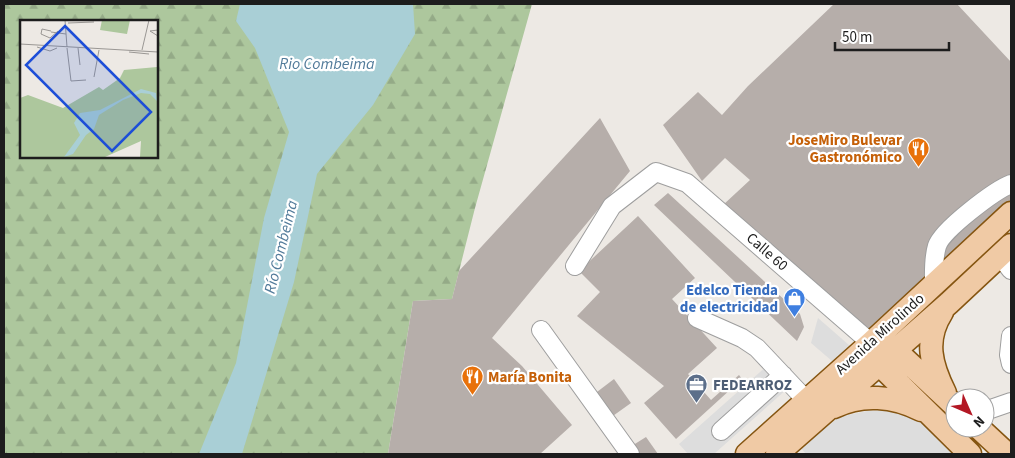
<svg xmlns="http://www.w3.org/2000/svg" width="1015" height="458" viewBox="0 0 1015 458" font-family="'Source Sans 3',sans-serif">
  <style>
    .forest { fill: url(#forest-firs); fill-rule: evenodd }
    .parking { fill: #ddd }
    .water { fill: #a9cfd6 }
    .building { fill: #b6aeaa }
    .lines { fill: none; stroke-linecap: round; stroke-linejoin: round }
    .minor-casing { stroke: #9e9e9e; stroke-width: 20 }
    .major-casing { stroke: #855511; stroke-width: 25 }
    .minor { stroke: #fff; stroke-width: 18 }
    .major { stroke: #f0caa5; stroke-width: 22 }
    .labels { text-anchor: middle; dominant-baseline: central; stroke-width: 4.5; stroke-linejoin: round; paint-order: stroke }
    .food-label { font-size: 15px; font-weight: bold; fill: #c56008; stroke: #fff; text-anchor: end }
    .street-label { font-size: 15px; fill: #1d1d1d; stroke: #fff }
    .shop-label { font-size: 15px; font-weight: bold; fill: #366cbe; stroke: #fff; text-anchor: end }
    .service-label { font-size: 15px; font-weight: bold; fill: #4e5e75; stroke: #fff; text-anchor: start }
    .water-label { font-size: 16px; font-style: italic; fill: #527b9a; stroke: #fff }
    .inset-road { fill: none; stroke: #9a9794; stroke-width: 1 }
    .view { fill: #1d4ed8; fill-opacity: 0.15; stroke: #1d4ed8; stroke-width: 2.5 }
    .inset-edge { fill: none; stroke: #1d1d1d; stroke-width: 2.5 }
  </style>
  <defs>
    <pattern id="forest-firs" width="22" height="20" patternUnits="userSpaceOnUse" patternTransform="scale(1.25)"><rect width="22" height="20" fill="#adc79d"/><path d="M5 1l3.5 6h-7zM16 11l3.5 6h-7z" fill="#94aa87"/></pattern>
  </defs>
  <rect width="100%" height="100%" fill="#ede9e4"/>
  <!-- forest -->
  <path class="forest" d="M4,4h528l-57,204 -23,91 -39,2 -25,153h-384zM21,21h135v135h-135z"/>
  <!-- parking -->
  <path class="parking" d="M818,318l39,34 -18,15 -28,-24z
    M768,365l20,23 -74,66h-26l-9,-10z
    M887,410l19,3 24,10 30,31h-154l-5,-6 38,-31 28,-6z"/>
  <!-- water -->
  <path class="water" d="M240,4h173l2,30 -42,71 -56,69 -23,108 -52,172h-43l37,-91 28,-145 25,-86 -34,-84 -19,-27z"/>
  <!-- building -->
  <path class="building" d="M834,4h123l54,58v139l-86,80 -55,54 -147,-130 27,-25 -25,-22 -23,23 -39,-56 35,-33 24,23 26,-29z
    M600,118l30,53 -138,167 30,28 50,59 -32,29h-152l25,-153 39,-2 7,-28z
    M668,193l132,121 4,13 -7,14 -143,-136z
    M638,216l57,62 -23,21 45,49 -29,26 23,26 28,-25 3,4 -66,60 -32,-36 20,-17 -87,-70 23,-24 -21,-21z
    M614,379l17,24 -21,15 -17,-23z
    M646,437l12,17h-24l-4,-7z"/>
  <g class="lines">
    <defs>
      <path id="minor" d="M1000,256l11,14
        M575,266l37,-60 44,-34 31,11 184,160
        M934,285c0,-13 -1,-26 3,-39 5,-16 58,-56 74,-62
        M697,318l45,20 15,10 50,53
        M541,330l89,124
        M1011,336l-2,19 2,9
        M985,411l26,-9
        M721,431l62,-56"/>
      <path id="major" d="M942,312c-18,28 -11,53 3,81
        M882,346l13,4 60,56
        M874,351l5,13 91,90
        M834,407c28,-14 60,-11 87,3
        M979,428l28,26
        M747,454l124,-111 140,-130
        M777,454l172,-151 62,-58"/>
    </defs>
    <!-- minor casing -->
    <use href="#minor" class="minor-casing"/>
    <!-- major casing -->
    <use href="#major" class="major-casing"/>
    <!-- minor -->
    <use href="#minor" class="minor"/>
    <!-- major -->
    <use href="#major" class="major"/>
  </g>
  <!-- icons -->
  <defs>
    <symbol id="restaurant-pin" viewBox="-11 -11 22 30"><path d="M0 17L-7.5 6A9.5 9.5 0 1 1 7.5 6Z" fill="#e8710a" stroke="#fff"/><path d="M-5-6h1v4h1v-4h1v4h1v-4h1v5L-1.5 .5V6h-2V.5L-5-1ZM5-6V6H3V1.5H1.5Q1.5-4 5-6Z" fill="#fff"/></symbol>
    <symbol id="shop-pin" viewBox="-11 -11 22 30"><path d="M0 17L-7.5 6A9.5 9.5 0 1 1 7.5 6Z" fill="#3f7fe0" stroke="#fff"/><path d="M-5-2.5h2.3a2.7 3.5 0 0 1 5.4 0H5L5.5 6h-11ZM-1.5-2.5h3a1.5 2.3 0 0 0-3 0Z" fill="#fff"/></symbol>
    <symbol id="office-pin" viewBox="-11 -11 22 30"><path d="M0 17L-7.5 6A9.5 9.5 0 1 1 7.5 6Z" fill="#5c6f8a" stroke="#fff"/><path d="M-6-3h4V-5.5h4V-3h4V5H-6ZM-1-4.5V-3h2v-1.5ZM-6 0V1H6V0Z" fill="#fff"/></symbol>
  </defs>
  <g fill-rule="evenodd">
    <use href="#restaurant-pin" x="906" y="136" width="25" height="34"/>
    <use href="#shop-pin" x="782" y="286" width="25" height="34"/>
    <use href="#restaurant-pin" x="460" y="364" width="25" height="34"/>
    <use href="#office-pin" x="684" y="372" width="25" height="34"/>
  </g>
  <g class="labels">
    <!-- food labels -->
    <g class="food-label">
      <text x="902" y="140">JoseMiro Bulevar<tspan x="902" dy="17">Gastronómico</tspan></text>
      <text x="488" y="377" text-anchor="start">María Bonita</text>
    </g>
    <!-- street labels -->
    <g class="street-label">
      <text transform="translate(767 252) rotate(41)">Calle 60</text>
      <text transform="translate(880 334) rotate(-42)">Avenida Mirolindo</text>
    </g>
    <!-- shop labels -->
    <g class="shop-label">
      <text x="778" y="290">Edelco Tienda<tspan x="778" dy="17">de electricidad</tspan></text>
    </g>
    <!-- service labels -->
    <g class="service-label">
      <text x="713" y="385">FEDEARROZ</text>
    </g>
    <!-- water labels -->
    <g class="water-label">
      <text x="327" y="64">Rio Combeima</text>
      <text transform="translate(281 247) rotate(-76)">Río Combeima</text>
    </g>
  </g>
  <!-- overview -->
  <g transform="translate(20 20)">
    <rect width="138" height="138" fill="#ede9e4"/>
    <path d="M82,0h28l-3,14 -27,-4zM137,47v90h-17l1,-16 -36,16h-85v-59l8,-3 35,13 36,-21 4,3 17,-12 4,-8z" fill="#adc79d"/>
    <path d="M121,69l15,4 1,8 -7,-7 -9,-1 -18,7 -24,15 -5,14 -8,6 -13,19 -9,3 16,-22 -6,-12 6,-10 20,-3z" fill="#a9cfd6"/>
    <path class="inset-road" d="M45,0l2,27M48,3l26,-1M138,10l-8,1 8,5M31,11l-9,-2 -1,5 9,4 8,-7M31,12l15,2M0,24l138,8M17,27l13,4 7,-3M47,28l4,33 15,-1M58,28l2,17M122,30l7,-30M109,32l20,2M74,57l5,-27"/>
    <path class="view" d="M45,6l86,86 -39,39 -86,-86z"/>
    <rect width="138" height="138" class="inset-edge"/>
  </g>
  <!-- border -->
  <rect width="1015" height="458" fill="none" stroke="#1d1d1d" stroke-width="10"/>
  <!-- north arrow -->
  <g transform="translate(970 413) rotate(135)"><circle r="24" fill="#ffffff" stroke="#a5a5a5"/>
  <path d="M0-4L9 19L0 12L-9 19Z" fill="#b31724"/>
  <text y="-8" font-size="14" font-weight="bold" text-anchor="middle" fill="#1d1d1d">N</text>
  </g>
  <!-- scale -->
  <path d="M835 42v8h114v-8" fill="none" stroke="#1d1d1d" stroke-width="2.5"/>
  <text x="842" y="42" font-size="15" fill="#1d1d1d" stroke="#ffffff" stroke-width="4" paint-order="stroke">50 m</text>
</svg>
